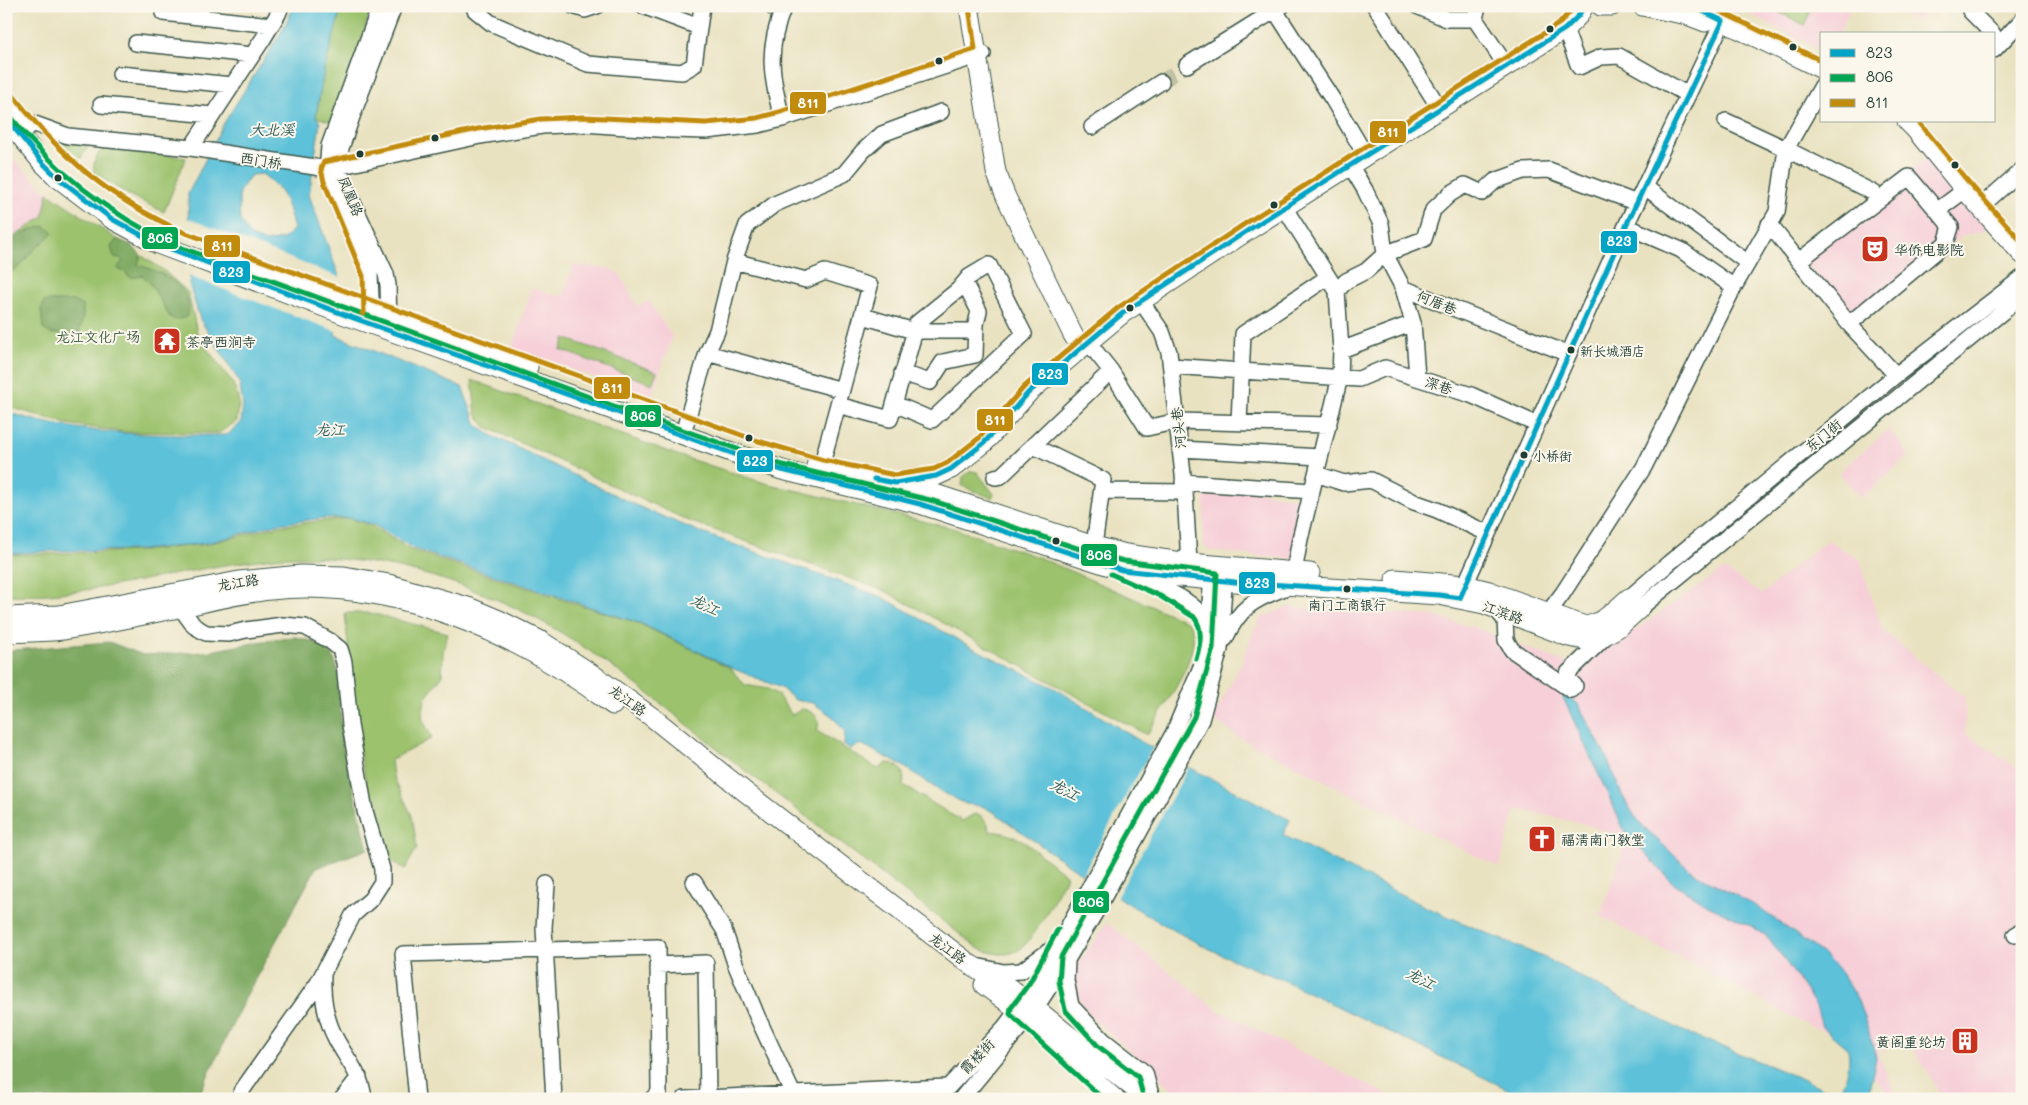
<svg xmlns="http://www.w3.org/2000/svg" width="2028" height="1105" viewBox="0 0 2028 1105" font-family="Mali,'LXGW WenKai TC',sans-serif">
  <style>
    .built { fill: #f6cfd8 }
    .green { fill: #9cc26d; stroke: #5e8050 }
    .forest { fill: #7da860; stroke: #4e724a }
    .water { fill: #5cc1d9; stroke: #3e7f86; fill-rule: evenodd }
    .pier { fill: #e9e2c1 }
    .lines { fill: none; stroke-linecap: round; stroke-linejoin: round }
    .minor-tunnel { stroke: #c1c1a5; stroke-width: 15; stroke-dasharray: 15 8; stroke-linecap: butt }
    .minor-casing { stroke: #3d5649; stroke-width: 18 }
    .major-casing { stroke: #3d5649; stroke-width: 21 }
    .minor { stroke: #fff; stroke-width: 15 }
    .major { stroke: #fff; stroke-width: 19 }
    .bus-1-casing { stroke: #fbf7ec; stroke-width: 9 }
    .bus-2-casing { stroke: #fbf7ec; stroke-width: 9 }
    .bus-3-casing { stroke: #fbf7ec; stroke-width: 9 }
    .bus-1 { stroke: #02a4c6; stroke-width: 5 }
    .bus-2 { stroke: #00a651; stroke-width: 5 }
    .bus-3 { stroke: #c18c0d; stroke-width: 5 }
    .bus-dot { fill: #1f3d34; stroke: #fbf7ec; stroke-width: 2 }
    .labels { text-anchor: middle; dominant-baseline: central; stroke-width: 4; stroke-linejoin: round; paint-order: stroke }
    .bus-label { font-size: 13px; fill: #1f3d34; stroke: #fbf7ec; text-anchor: start }
    .street-label { font-size: 14px; fill: #1f3d34; stroke: #fbf7ec }
    .poi-label { font-size: 14px; fill: #1f3d34; stroke: #fbf7ec; text-anchor: start }
    .park-label { font-size: 14px; fill: #3e5e42; stroke: #fbf7ec }
    .water-label { font-size: 15px; font-style: italic; fill: #2e5e5d; stroke: #fbf7ec }
    .line-badge { stroke: #fbf7ec; stroke-width: 2 }
    .badge-label { font-size: 14px; text-anchor: middle; font-weight: bold; fill: #fff }
  </style>
  <rect width="100%" height="100%" fill="#fbf7ec"/>
  <filter id="ink" filterUnits="userSpaceOnUse"><feTurbulence type="fractalNoise" baseFrequency=".02" numOctaves="2"/><feDisplacementMap in="SourceGraphic" scale="10" xChannelSelector="R" yChannelSelector="G"/><feConvolveMatrix kernelMatrix="1 2 1 2 8 2 1 2 1" color-interpolation-filters="sRGB"/></filter>
  <filter id="wash" filterUnits="userSpaceOnUse"><feTurbulence type="fractalNoise" baseFrequency=".0096" numOctaves="4" result="noise"/><feDisplacementMap in="SourceGraphic" scale="20" xChannelSelector="R" yChannelSelector="G"/><feGaussianBlur stdDeviation="1.12" result="paint"/><feColorMatrix in="noise" values="0 0 0 0 0 0 0 0 0 0 0 0 0 0 0 0 0 1.4 0 .05"/><feComposite in="paint" operator="in"/></filter>
  <g filter="url(#wash)">
    <rect width="100%" height="100%" fill="#e9e2c1"/>
    <!-- built -->
    <path class="built" d="M1747,6h20l37,19 9,-19h26l10,6 -11,22h-16v17l-72,-37z
      M1887,6h45l-14,17z
      M6,152l42,41 -5,24 -37,25z
      M1927,158l61,71 -26,7 -107,87 -57,-69z
      M573,265l33,3 13,5 18,33 12,-5 23,36 -21,60 -139,-49 20,-60 26,8 6,-2z
      M1889,429l20,26 -48,43 -22,-25z
      M1205,482l101,18 -14,59 -82,-8 -7,-7z
      M1827,540l33,20 22,70 83,68v35l57,38v328h-78l-38,-61 -29,14 18,40 -5,4 -51,-59 -39,-16 -200,-105 27,-77 -42,-15 -69,-15 -17,58 -69,-33 -192,-97 -25,-19 30,-58 12,-32 7,-11 25,-10 146,9 48,14 98,38 145,-99 38,25z
      M1107,923l112,88 177,88h-213l-96,-86 -8,-13 -3,-19 1,-16z"/>
    <!-- green -->
    <path class="green" d="M342,6h30l-37,117 -19,-6 8,-47z
      M1767,6h46l-9,19z
      M60,141l26,2 2,4 -7,11 -4,3 -18,-17z
      M108,146l78,12 -22,54 -37,-18 -33,-21c-2,-10 4,-24 14,-27z
      M48,193l115,77 25,22 10,45 35,46 6,19 -2,19 -18,12 -95,-1 -57,-8 -61,-18v-164l37,-25z
      M565,338l92,34 -5,12 -91,-34z
      M472,380l211,77 82,26 187,45 86,29 150,65c21,25 -27,88 -41,113l-262,-144 -196,-70 -203,-94 -10,-13z
      M971,471l6,1 17,22 -2,4 -30,-12 1,-9z
      M348,518l24,8 39,24 159,52 68,21 92,45 15,17 23,4 9,5 15,21 10,-6c12,2 20,9 15,22l61,38 9,-6c13,1 19,10 16,22l59,36 12,-7 6,1 8,9 1,7 15,2 18,7 45,36c-10,17 -34,68 -50,75 -13,6 -25,2 -38,-2 -80,-62 -160,-123 -241,-184 -53,-42 -105,-86 -162,-123 -80,-52 -175,-83 -270,-85 -31,-1 -62,5 -93,10 -68,12 -138,30 -207,28v-40l135,-4 66,-7 71,-18z
      M345,613h25l78,20 -5,19 -1,24 -17,23 -3,19 10,20 -41,22 2,16 19,40 5,32 -12,21 -13,-7 -19,-47 -16,-77z"/>
    <!-- forest -->
    <path class="forest" d="M44,226l9,6c-6,7 -12,12 -19,18 -10,10 -14,20 -28,24v-28c11,-11 23,-16 38,-20z
      M117,239l14,6 10,10 -3,10c23,6 59,23 49,52l-12,3 -5,-3 -20,-34 -8,-8 -8,3 -6,-2 -2,-4 -7,-2 -1,-3 5,-6 -3,-3 -6,-1 -3,-10z
      M51,301h22l10,5v11l-4,17h-28l-8,-5 -2,-20 3,-7z
      M296,637l15,4 14,7 8,8 5,15 4,72 26,106 -52,19 -70,128 -49,103h-191v-446l8,-3 95,-8 34,13 62,-3 70,-13z"/>
    <!-- water -->
    <path class="water" d="M294,6h48l-18,64 -8,46 4,7 -11,72 30,81 -4,59 127,52 15,38 10,8 155,75 63,26 177,63 89,50 85,42 89,55 145,76 -7,15 143,72 119,51 138,73 122,49 32,15c9,-15 14,-27 11,-46l-26,-22 -6,-21 -18,-27 -30,-42 -17,-11 -43,-21 -36,-23 -47,-50 -64,-139 17,11 28,52 16,39 12,20 11,13 46,43 63,34 22,15 46,33 19,20 17,28 10,28 8,29 -9,41h-339l-249,-121c-103,-36 -195,-102 -284,-165l-13,-7 -16,-2 -26,-13 -37,-25 -42,-22 -11,5 -6,-5 1,-12 -13,-16 -19,-13 -18,-3 -14,-12 -47,-19 -92,-45 -228,-75 -40,-24 -24,-7h-25l-48,6 -70,19 -66,7 -89,1 -46,3v-142c72,23 146,24 221,23l14,-12 2,-18 -4,-24 -39,-62 -10,-32 -2,-93 36,-71 58,-92zM262,174c23,17 25,28 32,55l-11,10 -17,3 -17,-7 -9,-15 -1,-17v-11l12,-17z"/>
    <!-- pier -->
    <path class="pier" d="M187,218l154,60 -3,54 -150,-56z
      M1154,746l36,19 -74,133 -34,-23z"/>
  </g>
  <g filter="url(#ink)">
    <g class="lines">
      <!-- minor-tunnel -->
      <path class="minor-tunnel" d="M1161,82l26,-17"/>
      <defs>
        <path id="minor" d="M476,6l-1,4 16,13 97,41 94,8 12,-7 8,-59
          M573,6l12,4 12,-4
          M643,6l56,21
          M1272,6l61,94 33,56
          M1375,6l65,103
          M1417,6l30,13h28
          M1478,6l-3,13 32,48
          M772,7v-1
          M1970,11l23,23
          M163,13l108,12
          M1565,29l14,38 22,-10 18,-1 69,39
          M136,43l116,12
          M1994,50l28,-30
          M1187,65l95,-59
          M120,74l112,11
          M101,105l111,10
          M21,119l47,17 123,12 137,21 152,-33 62,-10 41,-2 89,6 34,1 52,-6 24,-6 201,-65
          M782,119c-11,-46 -16,-68 2,-113
          M1726,121l60,28 88,44
          M1092,127l69,-45
          M191,148l72,-109 15,-25 3,-8
          M1350,165l15,25 16,34 4,30 18,34 165,66
          M1645,187l103,76
          M1284,207l53,84 4,59 -1,27 -40,162 -6,33
          M1980,207l42,-37
          M1938,210l27,-20
          M1769,224l80,100 47,51
          M1626,226l55,24 53,37
          M1800,260l109,-83 42,50 -5,16 -97,81
          M734,261l72,19 19,-8 45,14 -49,181
          M1403,288l10,35 4,54
          M1337,291l9,-10 20,-10 19,-17 39,-15 9,-29 17,-16 15,-9 17,8 13,-12 28,-10 26,-1 88,33
          M1141,301l21,31 7,20 16,140 4,71
          M863,316l51,15h62
          M372,321l-2,-47 -39,-94 -3,-20 1,-14 51,-140
          M389,327l-1,-42 -2,-11 -44,-95 -3,-18 2,-13 13,-37 40,-105
          M1088,342l23,29 36,57 31,-7 151,4
          M1341,350l72,-27
          M707,353l135,37
          M1171,366l188,13 26,-11 86,27 65,29
          M902,373l28,9 13,-20 32,-7 1,-31 3,-13 -14,-27
          M838,405l52,14 27,-96 41,-33 11,-13 20,-12 35,69 -92,86 -37,-16
          M1239,422l4,-88 85,-57
          M686,423l21,-70 10,-22 17,-70 13,-36 28,-21 69,-30 19,-23 19,-17 59,-22
          M1033,446l70,34 -9,66
          M1181,449l139,8
          M1316,474l28,9 27,-3 43,22 23,8 50,23
          M995,477l6,-1 110,-105
          M1183,482l129,9
          M1103,491l82,1
          M1134,575c23,11 70,27 73,54
          M1461,594l169,-377 100,-211
          M1629,598l40,-35 227,-188 126,-97
          M180,607l14,19 12,7 23,1 17,-4 37,-5 22,2 25,14 10,8 4,13 6,63 15,86 17,58v13l-11,17 -18,16 -35,68 -75,106 -4,10
          M1494,607l11,13 1,20 6,10 59,40
          M1639,609l383,-313
          M1548,613l15,-20 81,-126 90,-180 43,-75 9,-63 36,-63
          M1225,639c15,-33 30,-40 62,-52
          M1575,686l-7,-7v-6l38,-37
          M694,882l30,48 11,33 22,53 36,78
          M547,884l-3,44 10,171
          M2015,935l7,-4
          M1067,962l-1,18 5,26 32,34 42,33 7,26
          M657,965l49,-2 2,135
          M981,967l22,5 18,-1 35,-25
          M323,975c-1,21 3,45 13,64 11,21 26,36 28,60
          M342,1099l17,-22
          M417,1099l-14,-145 255,-7 1,146 -7,6
          M684,1099l263,-12
          M937,1099l67,-71 32,-42 138,-254 29,-70 5,-19 4,-74
          M961,1099l74,-90 33,-51 27,-45 106,-193 19,-71 5,-79"/>
        <path id="major" d="M969,6l27,166 10,25 66,136 9,15
          M1601,6h11
          M1642,6l45,9 18,7
          M1691,6l131,63
          M6,99l21,27
          M6,118l35,43 17,17 54,41 46,25 190,72 434,154 138,34 202,66 36,5 77,7 204,13 45,9 85,33 16,3 13,-1 21,-12 20,-18
          M1907,121l8,8 50,61 57,64
          M227,257l301,110
          M816,466l116,27 162,53 32,8 63,9 121,10
          M901,482l35,-6 15,-7 33,-26 45,-51 94,-79 127,-84 315,-200 14,-14 5,-9
          M1395,579l70,6 24,6 96,35c18,-2 30,-16 44,-28
          M6,617l53,-2 180,-34 62,-6 43,1 45,8 79,23 31,13 42,21 54,35 57,41 92,74 227,174 43,26 133,108
          M6,633c19,-1 38,-1 57,-3 33,-5 67,-12 100,-19 36,-7 71,-17 107,-21 123,-13 247,43 343,115
          M984,985l22,16 109,98"/>
      </defs>
      <!-- minor casing -->
      <use href="#minor" class="minor-casing"/>
      <!-- major casing -->
      <use href="#major" class="major-casing"/>
      <!-- minor -->
      <use href="#minor" class="minor"/>
      <!-- major -->
      <use href="#major" class="major"/>
      <defs>
        <path id="bus-1" d="M6,118l35,43 17,17 54,41 46,25 190,72 400,143 34,11 138,34 202,66 113,12 204,13 21,3 170,-381 93,-196 -31,-15
          M874,479l21,4 41,-7 15,-7 33,-26 45,-51 94,-79 127,-84 315,-200 14,-14 5,-9"/>
        <path id="bus-2" d="M6,111c47,60 103,104 171,135l437,160 169,59 147,35 162,53 32,8 93,12 -4,75 -19,69 -133,240 -2,24 6,29 33,36 40,31 6,22
          M1111,574l49,22 34,21c10,13 6,28 2,42
          M1058,929l-28,53 -19,26 -1,6 93,85"/>
        <path id="bus-3" d="M1709,6l113,55
          M12,94c50,64 97,104 171,138l572,208 68,20 72,15 39,-6 13,-6 32,-25 45,-51 95,-80 127,-84 314,-200 15,-17
          M1918,121l53,64 51,57
          M362,313l2,1 -1,-38 -39,-94 -3,-13 3,-7 154,-33 63,-10 43,-2 122,6 51,-5 23,-6 195,-63 -6,-42"/>
      </defs>
      <!-- bus-1 casing -->
      <use href="#bus-1" class="bus-1-casing"/>
      <!-- bus-2 casing -->
      <use href="#bus-2" class="bus-2-casing"/>
      <!-- bus-3 casing -->
      <use href="#bus-3" class="bus-3-casing"/>
      <!-- bus-1 -->
      <use href="#bus-1" class="bus-1"/>
      <!-- bus-2 -->
      <use href="#bus-2" class="bus-2"/>
      <!-- bus-3 -->
      <use href="#bus-3" class="bus-3"/>
    </g>
  </g>
  <!-- icons -->
  <defs>
    <symbol id="theatre-square" viewBox="-11 -11 22 22"><rect x="-9" y="-9" width="18" height="18" rx="4" fill="#c8321e" stroke="#fbf7ec"/><path d="M-5-5.5Q0-4 5-5.5V0Q5 5 0 6Q-5 5-5 0ZM-3.3-2.5H-1v1.5H-3.3ZM1-2.5H3.3v1.5H1ZM-2.8 1Q0 5.5 2.8 1Z" fill="#fff"/></symbol>
    <symbol id="temple-square" viewBox="-11 -11 22 22"><rect x="-9" y="-9" width="18" height="18" rx="4" fill="#c8321e" stroke="#fbf7ec"/><path d="M0-6L5-2H3V0L6.5 2.5H4V6H1.5V3h-3V6H-4V2.5H-6.5L-3 0V-2H-5Z" fill="#fff"/></symbol>
    <symbol id="church-square" viewBox="-11 -11 22 22"><rect x="-9" y="-9" width="18" height="18" rx="4" fill="#c8321e" stroke="#fbf7ec"/><path d="M-1.2-6h2.4v3.5h3.3v2.4h-3.3V6h-2.4V-.1h-3.3v-2.4h3.3Z" fill="#fff"/></symbol>
    <symbol id="building-square" viewBox="-11 -11 22 22"><rect x="-9" y="-9" width="18" height="18" rx="4" fill="#c8321e" stroke="#fbf7ec"/><path d="M-4-6H4V6H1V3H-1V6H-4ZM-2.5-4.3h1.7v1.8h-1.7ZM.8-4.3h1.7v1.8H.8ZM-2.5-1h1.7V.8h-1.7ZM.8-1h1.7V.8H.8Z" fill="#fff"/></symbol>
  </defs>
  <g fill-rule="evenodd">
    <use href="#theatre-square" x="1859" y="233" width="32" height="32"/>
    <use href="#temple-square" x="151" y="325" width="32" height="32"/>
    <use href="#church-square" x="1526" y="823" width="32" height="32"/>
    <use href="#building-square" x="1949" y="1025" width="32" height="32"/>
  </g>
  <!-- markers -->
  <g class="bus-dot">
    <circle cx="1550" cy="29" r="4.5"/>
    <circle cx="1793" cy="47" r="4.5"/>
    <circle cx="939" cy="61" r="4.5"/>
    <circle cx="435" cy="138" r="4.5"/>
    <circle cx="360" cy="154" r="4.5"/>
    <circle cx="1955" cy="165" r="4.5"/>
    <circle cx="58" cy="178" r="4.5"/>
    <circle cx="1274" cy="205" r="4.5"/>
    <circle cx="1130" cy="308" r="4.5"/>
    <circle cx="1571" cy="350" r="4.5"/>
    <circle cx="749" cy="438" r="4.5"/>
    <circle cx="1524" cy="455" r="4.5"/>
    <circle cx="1056" cy="541" r="4.5"/>
    <circle cx="1347" cy="589" r="4.5"/>
  </g>
  <g class="labels">
    <!-- bus labels -->
    <g class="bus-label">
      <text x="1580" y="350">新长城酒店</text>
      <text x="1533" y="455">小桥街</text>
      <text x="1347" y="604" text-anchor="middle">南门工商银行</text>
    </g>
    <!-- street labels -->
    <g class="street-label">
      <text transform="translate(261 160) rotate(9)">西门桥</text>
      <text transform="translate(351 196) rotate(67)">凤凰路</text>
      <text transform="translate(1437 302) rotate(22)">何厝巷</text>
      <text transform="translate(1439 385) rotate(18)">深巷</text>
      <text transform="translate(1178 428) rotate(-96)">河头巷</text>
      <text transform="translate(1823 435) rotate(-39)">东门街</text>
      <text transform="translate(238 582) rotate(-9)">龙江路</text>
      <text transform="translate(1503 612) rotate(20)">江滨路</text>
      <text transform="translate(628 700) rotate(36)">龙江路</text>
      <text transform="translate(948 948) rotate(37)">龙江路</text>
      <text transform="translate(977 1056) rotate(-46)">霞楼街</text>
    </g>
    <!-- poi labels -->
    <g class="poi-label">
      <text x="1894" y="249">华侨电影院</text>
      <text x="186" y="341">茶亭西涧寺</text>
      <text x="1561" y="839">福清南门教堂</text>
      <text x="1946" y="1041" text-anchor="end">黄阁重纶坊</text>
    </g>
    <!-- park labels -->
    <g class="park-label">
      <text x="98" y="336">龙江文化广场</text>
    </g>
    <!-- water labels -->
    <g class="water-label">
      <text x="272" y="129">大北溪</text>
      <text x="330" y="429">龙江</text>
      <text transform="translate(705 604) rotate(26)">龙江</text>
      <text transform="translate(1065 789) rotate(28)">龙江</text>
      <text transform="translate(1421 978) rotate(28)">龙江</text>
    </g>
  </g>
  <g class="line-badge">
    <rect x="789" y="91" width="38" height="24" rx="5" fill="#c18c0d"/>
    <rect x="1369" y="120" width="38" height="24" rx="5" fill="#c18c0d"/>
    <rect x="141" y="226" width="38" height="24" rx="5" fill="#00a651"/>
    <rect x="1600" y="230" width="38" height="24" rx="5" fill="#02a4c6"/>
    <rect x="203" y="234" width="38" height="24" rx="5" fill="#c18c0d"/>
    <rect x="212" y="260" width="39" height="24" rx="5" fill="#02a4c6"/>
    <rect x="1031" y="362" width="38" height="24" rx="5" fill="#02a4c6"/>
    <rect x="593" y="376" width="38" height="24" rx="5" fill="#c18c0d"/>
    <rect x="624" y="404" width="38" height="24" rx="5" fill="#00a651"/>
    <rect x="976" y="408" width="38" height="24" rx="5" fill="#c18c0d"/>
    <rect x="736" y="449" width="38" height="24" rx="5" fill="#02a4c6"/>
    <rect x="1080" y="543" width="38" height="24" rx="5" fill="#00a651"/>
    <rect x="1238" y="571" width="38" height="24" rx="5" fill="#02a4c6"/>
    <rect x="1072" y="890" width="38" height="24" rx="5" fill="#00a651"/>
  </g>
  <g class="badge-label">
    <text x="808" y="108">811</text>
    <text x="1388" y="137">811</text>
    <text x="160" y="243">806</text>
    <text x="1619" y="246">823</text>
    <text x="222" y="251">811</text>
    <text x="231" y="277">823</text>
    <text x="1050" y="379">823</text>
    <text x="612" y="393">811</text>
    <text x="643" y="421">806</text>
    <text x="995" y="425">811</text>
    <text x="755" y="466">823</text>
    <text x="1099" y="560">806</text>
    <text x="1257" y="588">823</text>
    <text x="1091" y="907">806</text>
  </g>
  <!-- margin -->
  <rect width="2028" height="1105" fill="none" stroke="#fbf7ec" stroke-width="25"/>
  <!-- legend -->
  <rect x="1820" y="32" width="175" height="90" fill="#fbf7ec" stroke="#a3ada2"/>
  <rect x="1830" y="49" width="25" height="8" fill="#02a4c6" stroke="#a3ada2"/>
  <text x="1866" y="58" font-size="15" fill="#1f3d34">823</text>
  <rect x="1830" y="74" width="25" height="8" fill="#00a651" stroke="#a3ada2"/>
  <text x="1866" y="82" font-size="15" fill="#1f3d34">806</text>
  <rect x="1830" y="99" width="25" height="8" fill="#c18c0d" stroke="#a3ada2"/>
  <text x="1866" y="108" font-size="15" fill="#1f3d34">811</text>
</svg>
